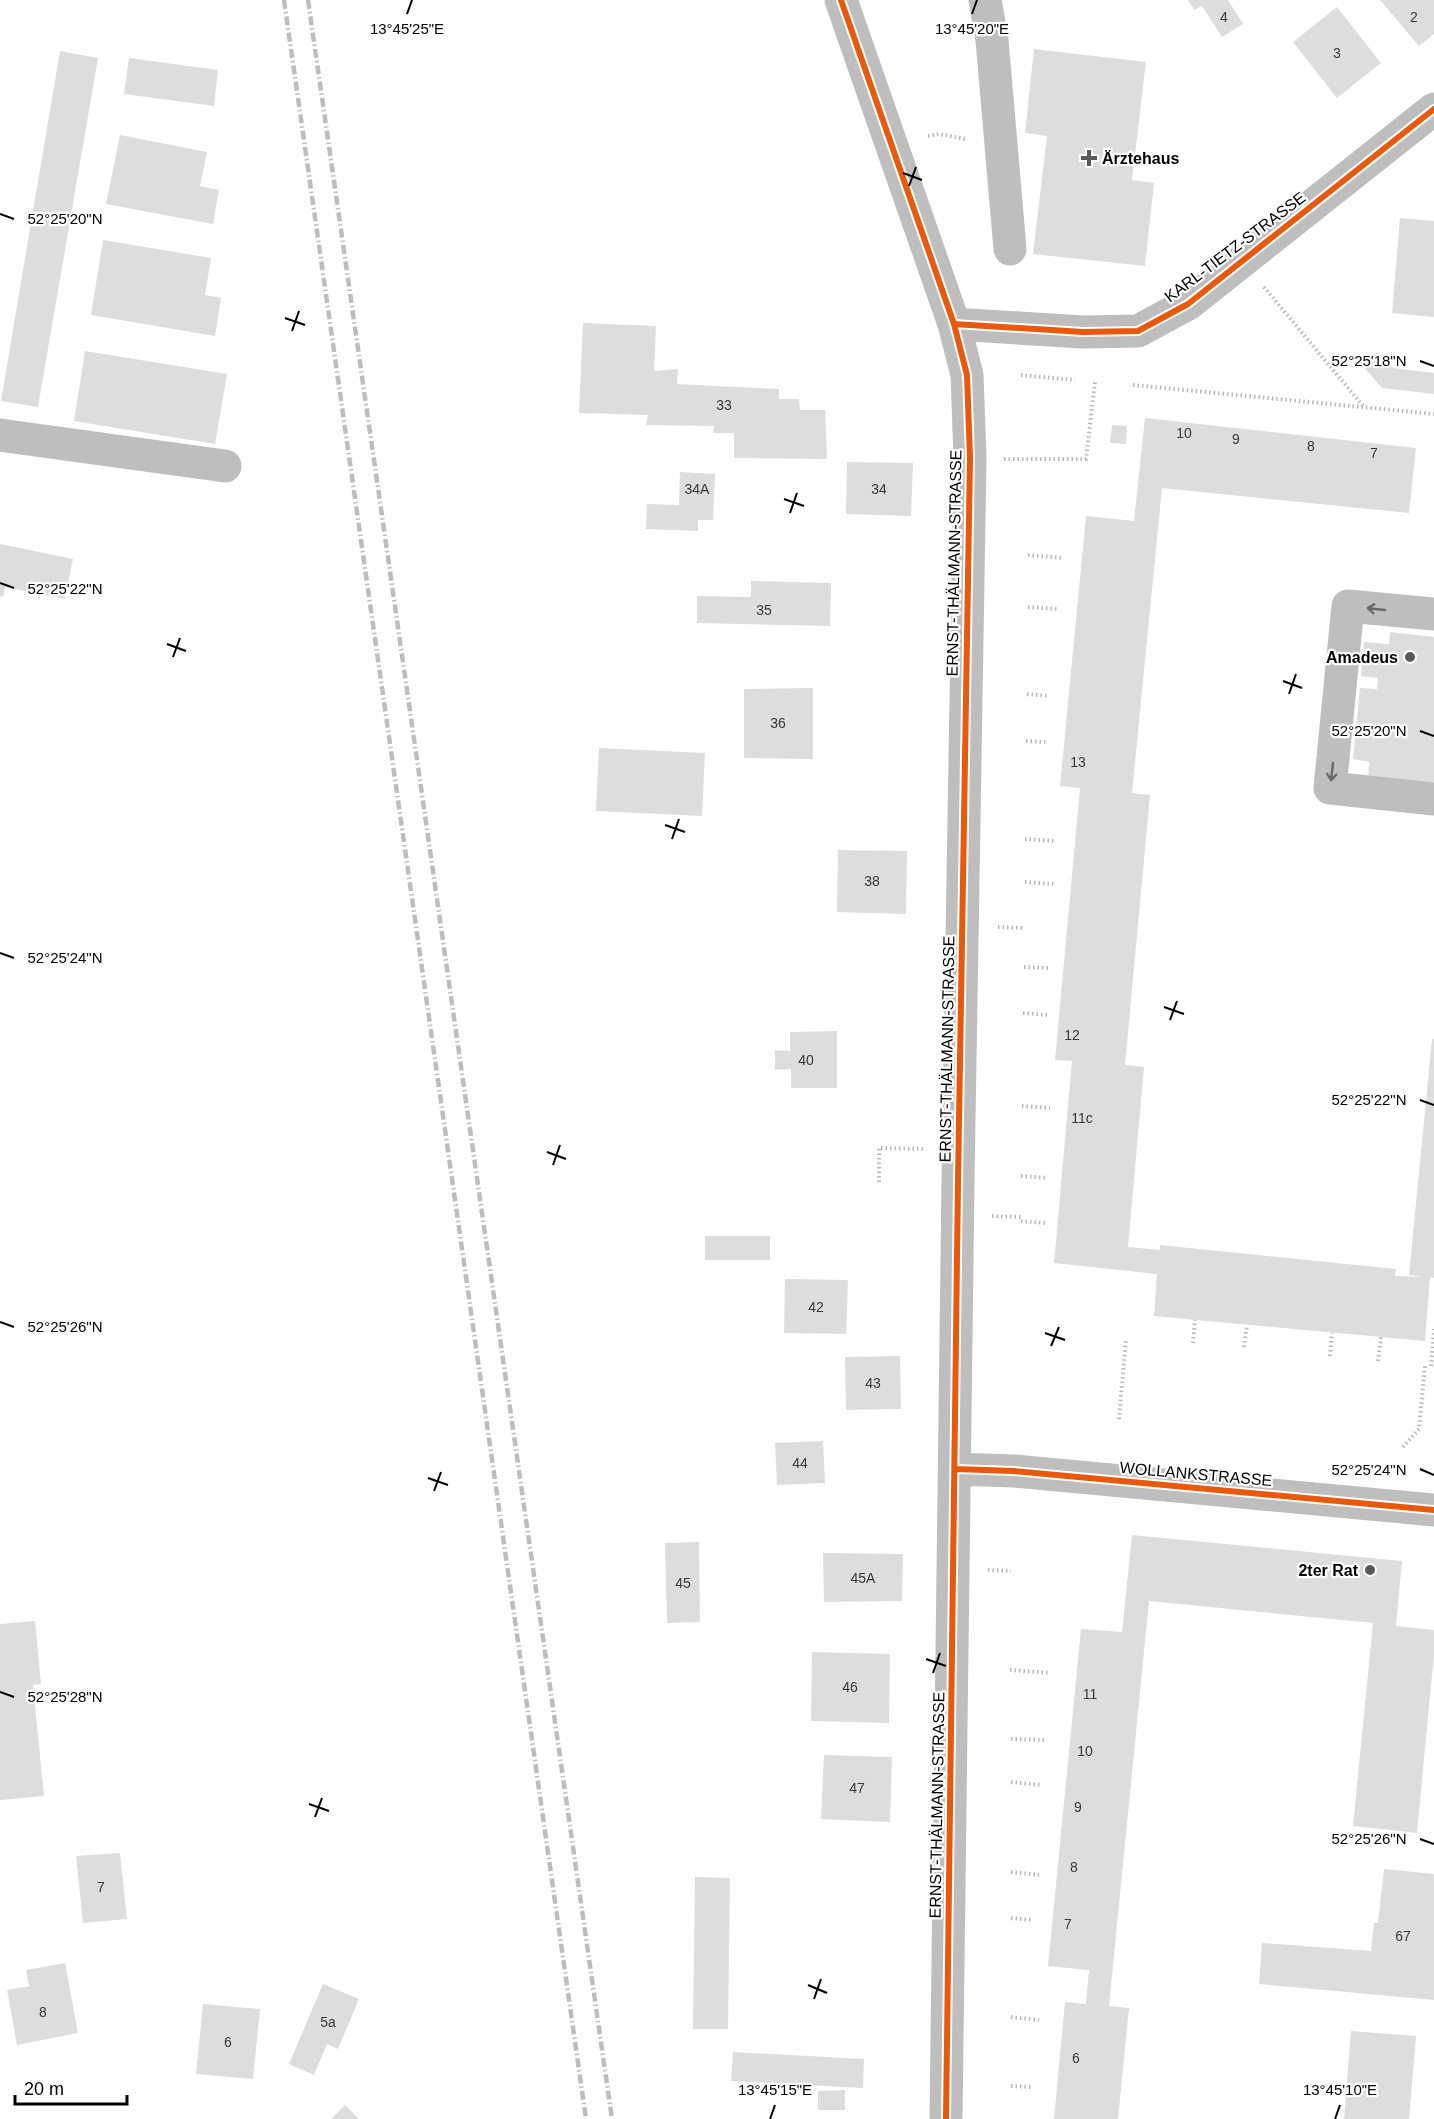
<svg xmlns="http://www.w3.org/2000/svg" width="1434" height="2119" viewBox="0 0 1434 2119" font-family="Arial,sans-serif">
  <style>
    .building { fill: #ddd }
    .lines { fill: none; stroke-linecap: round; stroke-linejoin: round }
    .path { stroke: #b8b8b8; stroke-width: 4; stroke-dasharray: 1.5 3; stroke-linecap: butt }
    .minor { stroke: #bebebe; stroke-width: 33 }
    .rail { stroke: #bdbdbd; stroke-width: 4.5; stroke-dasharray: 9 3 1.5 3; stroke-linecap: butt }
    .cycleway-casing { stroke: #fff; stroke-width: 10 }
    .cycleway { stroke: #e8590c; stroke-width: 6 }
    .oneway { stroke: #686868 }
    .ticks { fill: none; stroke: #000; stroke-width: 2 }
    .poi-dot { fill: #595959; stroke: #fff; stroke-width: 2 }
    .labels { text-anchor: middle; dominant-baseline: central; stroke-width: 4.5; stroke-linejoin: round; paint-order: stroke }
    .number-label { font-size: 14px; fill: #373737 }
    .poi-label { font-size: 16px; font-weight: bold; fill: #000; stroke: #fff; text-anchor: end }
    .street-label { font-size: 16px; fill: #000; stroke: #fff }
    .ticks-label { font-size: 15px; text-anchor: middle; fill: #000; stroke: #fff; stroke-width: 4.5; stroke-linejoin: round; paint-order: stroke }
  </style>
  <rect width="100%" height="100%" fill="#fff"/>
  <!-- building -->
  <path class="building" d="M1188,0h40l15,24 -21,13 -20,-31 -8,4z
    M1380,0h54v34l-15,12z
    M1337,7l44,56 -44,35 -44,-56z
    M1034,49l112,13 -14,118 22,3 -9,83 -112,-12 14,-118 -22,-3z
    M60,51l38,7 -60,349 -37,-6z
    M129,58l89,12 -4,36 -90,-12z
    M120,135l87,17 -7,34 19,4 -6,34 -107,-20z
    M1400,218l34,3v96l-42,-4z
    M103,240l108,18 -6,37 16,3 -6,38 -124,-21z
    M583,323l73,3 -2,45 24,-2 -1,15 102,5v10h20l1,11h25l2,49 -93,-1v-25h-21l1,-7 -68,-1 2,-10 -69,-2z
    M85,351l142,23 -12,70 -141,-23z
    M1378,352l15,16 41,5v21l-52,-6 -20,-23z
    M1145,418l271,30 -7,65 -247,-25 -30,305 18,2 -25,270 19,2 -16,180 32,3v-5l236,24 -1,7 27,1 -13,-2 23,-236h2v239l-4,-1 -5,64 -271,-25 3,-42 -103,-11 18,-202 -17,-1 25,-272 -20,-2 26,-270 48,5z
    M1112,425l15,1 -1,18 -16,-1z
    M847,462l66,1 -2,53 -65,-2z
    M680,472l35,2 -2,46h-15v11l-52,-2 1,-25 32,1z
    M0,544l73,15 -8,40 -60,-12 -2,10 -3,-1z
    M751,581l80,2 -1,43 -133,-3v-27l54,1z
    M1390,632l44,5v152l-66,-8 1,-19 -16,-3 7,-71 17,1 1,-11 -17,-2 3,-34 25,2z
    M813,688v71l-69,-1v-69z
    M599,748l106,5 -3,63 -106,-5z
    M838,850l69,1 -1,63 -69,-2z
    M837,1031v57h-46v-19l-16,1v-20l15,1v-19z
    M705,1236h65v24h-65z
    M785,1279l63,1 -2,54 -62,-1z
    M900,1356l1,53 -55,1 -1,-53z
    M823,1441l2,42 -48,2 -2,-42z
    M1132,1535l270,26 -6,65 38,4v24l-17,179 -64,-7 20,-203 -224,-22 -40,405 20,2 -11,111h-64l11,-117 21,2 3,-34 -41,-4 33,-337 41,3z
    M699,1542l1,80 -33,1 -2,-80z
    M823,1553l80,1 -1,47 -78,1z
    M35,1621l6,63 -8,1 11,111 -44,4v-176z
    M812,1652l78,2 -1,69 -78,-2z
    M824,1755l68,2 -2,65 -69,-3z
    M120,1853l7,66 -44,4 -7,-67z
    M1384,1869l50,5v126l-175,-16 3,-41 109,8 3,-28h4z
    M695,1877l35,1 -2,151h-35z
    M65,1963l13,70 -61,12 -10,-55 22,-4 -3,-16z
    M323,1984l36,15 -21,50 -11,-5 -13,31 -25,-11z
    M203,2004l57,5 -7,70 -57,-5z
    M1351,2031l65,5 -7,83h-65z
    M733,2052l131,7 -1,29 -132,-7z
    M845,2090v20h-27v-19z
    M345,2105l14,14h-28z"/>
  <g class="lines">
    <!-- path -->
    <path class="path" d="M928,136l11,-2 26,5
      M1264,287l99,119
      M1021,375l54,5
      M1133,385l301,29
      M1004,459h82l9,-77
      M1028,555l35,3
      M1028,607l30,2
      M1027,694l22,2
      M1026,741l21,1
      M1025,839l30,2
      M1025,882l29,2
      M998,927l26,1
      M1024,967l24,1
      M1023,1013l24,2
      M1022,1106l28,2
      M1021,1176l27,2
      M879,1182v-34l44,1
      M992,1216l29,1
      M1021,1221l24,2
      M1193,1343l2,-23
      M1244,1347l3,-22
      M1330,1356l2,-23
      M1378,1361l3,-24
      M1431,1366l3,-37
      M1119,1419l7,-80
      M1403,1447l16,-18 6,-63
      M988,1570l23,1
      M1010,1670l40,3
      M1011,1739l34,1
      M1011,1782l30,3
      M1011,1872l28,3
      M1011,1918l21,2
      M1011,2017l28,3
      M1011,2086l22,1"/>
    <!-- minor -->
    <path class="minor" d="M841,0l113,324 13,51 3,83 -12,723 -12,938
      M985,0l7,40 18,209
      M954,324l129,8 55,-1 50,-27 246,-195
      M0,435l225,31
      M1434,614l-86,-8 -18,182 104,11
      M955,1469l59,2 420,39"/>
    <!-- rail -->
    <path class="rail" d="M284,0l302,2119
      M308,0l304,2119"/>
    <defs>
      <path id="cycleway" d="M841,0l113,324 13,51 3,83 -12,723 -12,938
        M954,324l129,8 55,-1 50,-27 246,-195
        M955,1469l59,2 420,39"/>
    </defs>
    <!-- cycleway casing -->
    <use href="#cycleway" class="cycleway-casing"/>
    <!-- cycleway -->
    <use href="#cycleway" class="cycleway"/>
  </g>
  <!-- one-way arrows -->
  <defs><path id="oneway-shaft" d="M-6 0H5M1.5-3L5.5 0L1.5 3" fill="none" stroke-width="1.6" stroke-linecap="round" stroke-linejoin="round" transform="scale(1.5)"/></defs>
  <g class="oneway">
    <use href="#oneway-shaft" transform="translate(1376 609) rotate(-174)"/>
    <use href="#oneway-shaft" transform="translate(1332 772) rotate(96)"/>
  </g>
  <!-- ticks -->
  <path class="ticks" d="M407,14l5,-14M972,14l5,-14M903,173l19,7M909,186l7,-19M0,214l14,5M285,318l20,7M292,331l7,-20M1420,361l14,5M784,499l20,7M790,513l7,-20M0,583l14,5M167,644l19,7M173,657l7,-19M1283,681l19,7M1289,694l7,-20M1420,731l14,5M665,825l20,7M672,839l7,-20M0,953l14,5M1164,1007l20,7M1170,1020l7,-19M1420,1100l14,5M547,1152l19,7M553,1165l7,-20M0,1322l14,5M1045,1333l20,7M1051,1346l8,-19M1420,1469l14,6M428,1478l20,7M434,1491l7,-19M926,1659l20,7M933,1673l7,-20M0,1692l14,5M309,1804l20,7M315,1817l7,-19M1420,1839l14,5M808,1985l19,8M814,1999l7,-20M770,2119l5,-14M1335,2119l5,-14"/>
  <!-- markers -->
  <g class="poi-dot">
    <path d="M1086 149h6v6h6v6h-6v6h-6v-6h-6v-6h6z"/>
    <circle cx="1410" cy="657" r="6"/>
    <circle cx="1370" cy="1570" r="6"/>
  </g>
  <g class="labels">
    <!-- number labels -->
    <g class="number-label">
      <text x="1224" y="17">4</text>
      <text x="1414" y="17">2</text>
      <text x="1337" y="53">3</text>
      <text x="724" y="405">33</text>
      <text x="1184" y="433">10</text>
      <text x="1236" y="439">9</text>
      <text x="1311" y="446">8</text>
      <text x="1374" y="453">7</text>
      <text x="697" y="489">34A</text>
      <text x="879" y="489">34</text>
      <text x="764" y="610">35</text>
      <text x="778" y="723">36</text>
      <text x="1078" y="762">13</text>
      <text x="872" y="881">38</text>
      <text x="1072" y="1035">12</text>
      <text x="806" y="1060">40</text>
      <text x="1082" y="1118">11c</text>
      <text x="816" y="1307">42</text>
      <text x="873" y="1383">43</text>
      <text x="800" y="1463">44</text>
      <text x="863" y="1578">45A</text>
      <text x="683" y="1583">45</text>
      <text x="850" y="1687">46</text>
      <text x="1090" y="1694">11</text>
      <text x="1085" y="1751">10</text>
      <text x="857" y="1788">47</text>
      <text x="1078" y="1807">9</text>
      <text x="1074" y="1867">8</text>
      <text x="101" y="1887">7</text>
      <text x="1068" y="1924">7</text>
      <text x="1403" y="1936">67</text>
      <text x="43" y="2012">8</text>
      <text x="328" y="2022">5a</text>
      <text x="228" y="2042">6</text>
      <text x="1076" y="2058">6</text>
    </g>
    <!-- poi labels -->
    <g class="poi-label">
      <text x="1102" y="158" text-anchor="start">Ärztehaus</text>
      <text x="1398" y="657">Amadeus</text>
      <text x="1358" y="1570">2ter Rat</text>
    </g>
    <!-- street labels -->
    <g class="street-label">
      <text transform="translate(1235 247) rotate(-37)">KARL-TIETZ-STRASSE</text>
      <text transform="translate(954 563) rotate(-89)">ERNST-THÄLMANN-STRASSE</text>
      <text transform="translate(947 1049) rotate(-89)">ERNST-THÄLMANN-STRASSE</text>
      <text transform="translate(1196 1474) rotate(5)">WOLLANKSTRASSE</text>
      <text transform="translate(937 1805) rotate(-89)">ERNST-THÄLMANN-STRASSE</text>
    </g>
  </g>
  <g class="ticks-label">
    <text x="407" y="34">13°45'25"E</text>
    <text x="972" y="34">13°45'20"E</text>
    <text x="65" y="224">52°25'20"N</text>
    <text x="1369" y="366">52°25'18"N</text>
    <text x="65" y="594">52°25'22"N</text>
    <text x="1369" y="736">52°25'20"N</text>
    <text x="65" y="963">52°25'24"N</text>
    <text x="1369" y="1105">52°25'22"N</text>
    <text x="65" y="1332">52°25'26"N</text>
    <text x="1369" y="1475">52°25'24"N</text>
    <text x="65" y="1702">52°25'28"N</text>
    <text x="1369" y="1844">52°25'26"N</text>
    <text x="775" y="2095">13°45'15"E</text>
    <text x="1340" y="2095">13°45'10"E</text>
  </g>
  <!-- scale -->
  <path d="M15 2095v9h112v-9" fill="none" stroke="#000000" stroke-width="3"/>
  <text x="24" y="2095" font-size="18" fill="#000000" stroke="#ffffff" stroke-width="4.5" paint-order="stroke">20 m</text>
</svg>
